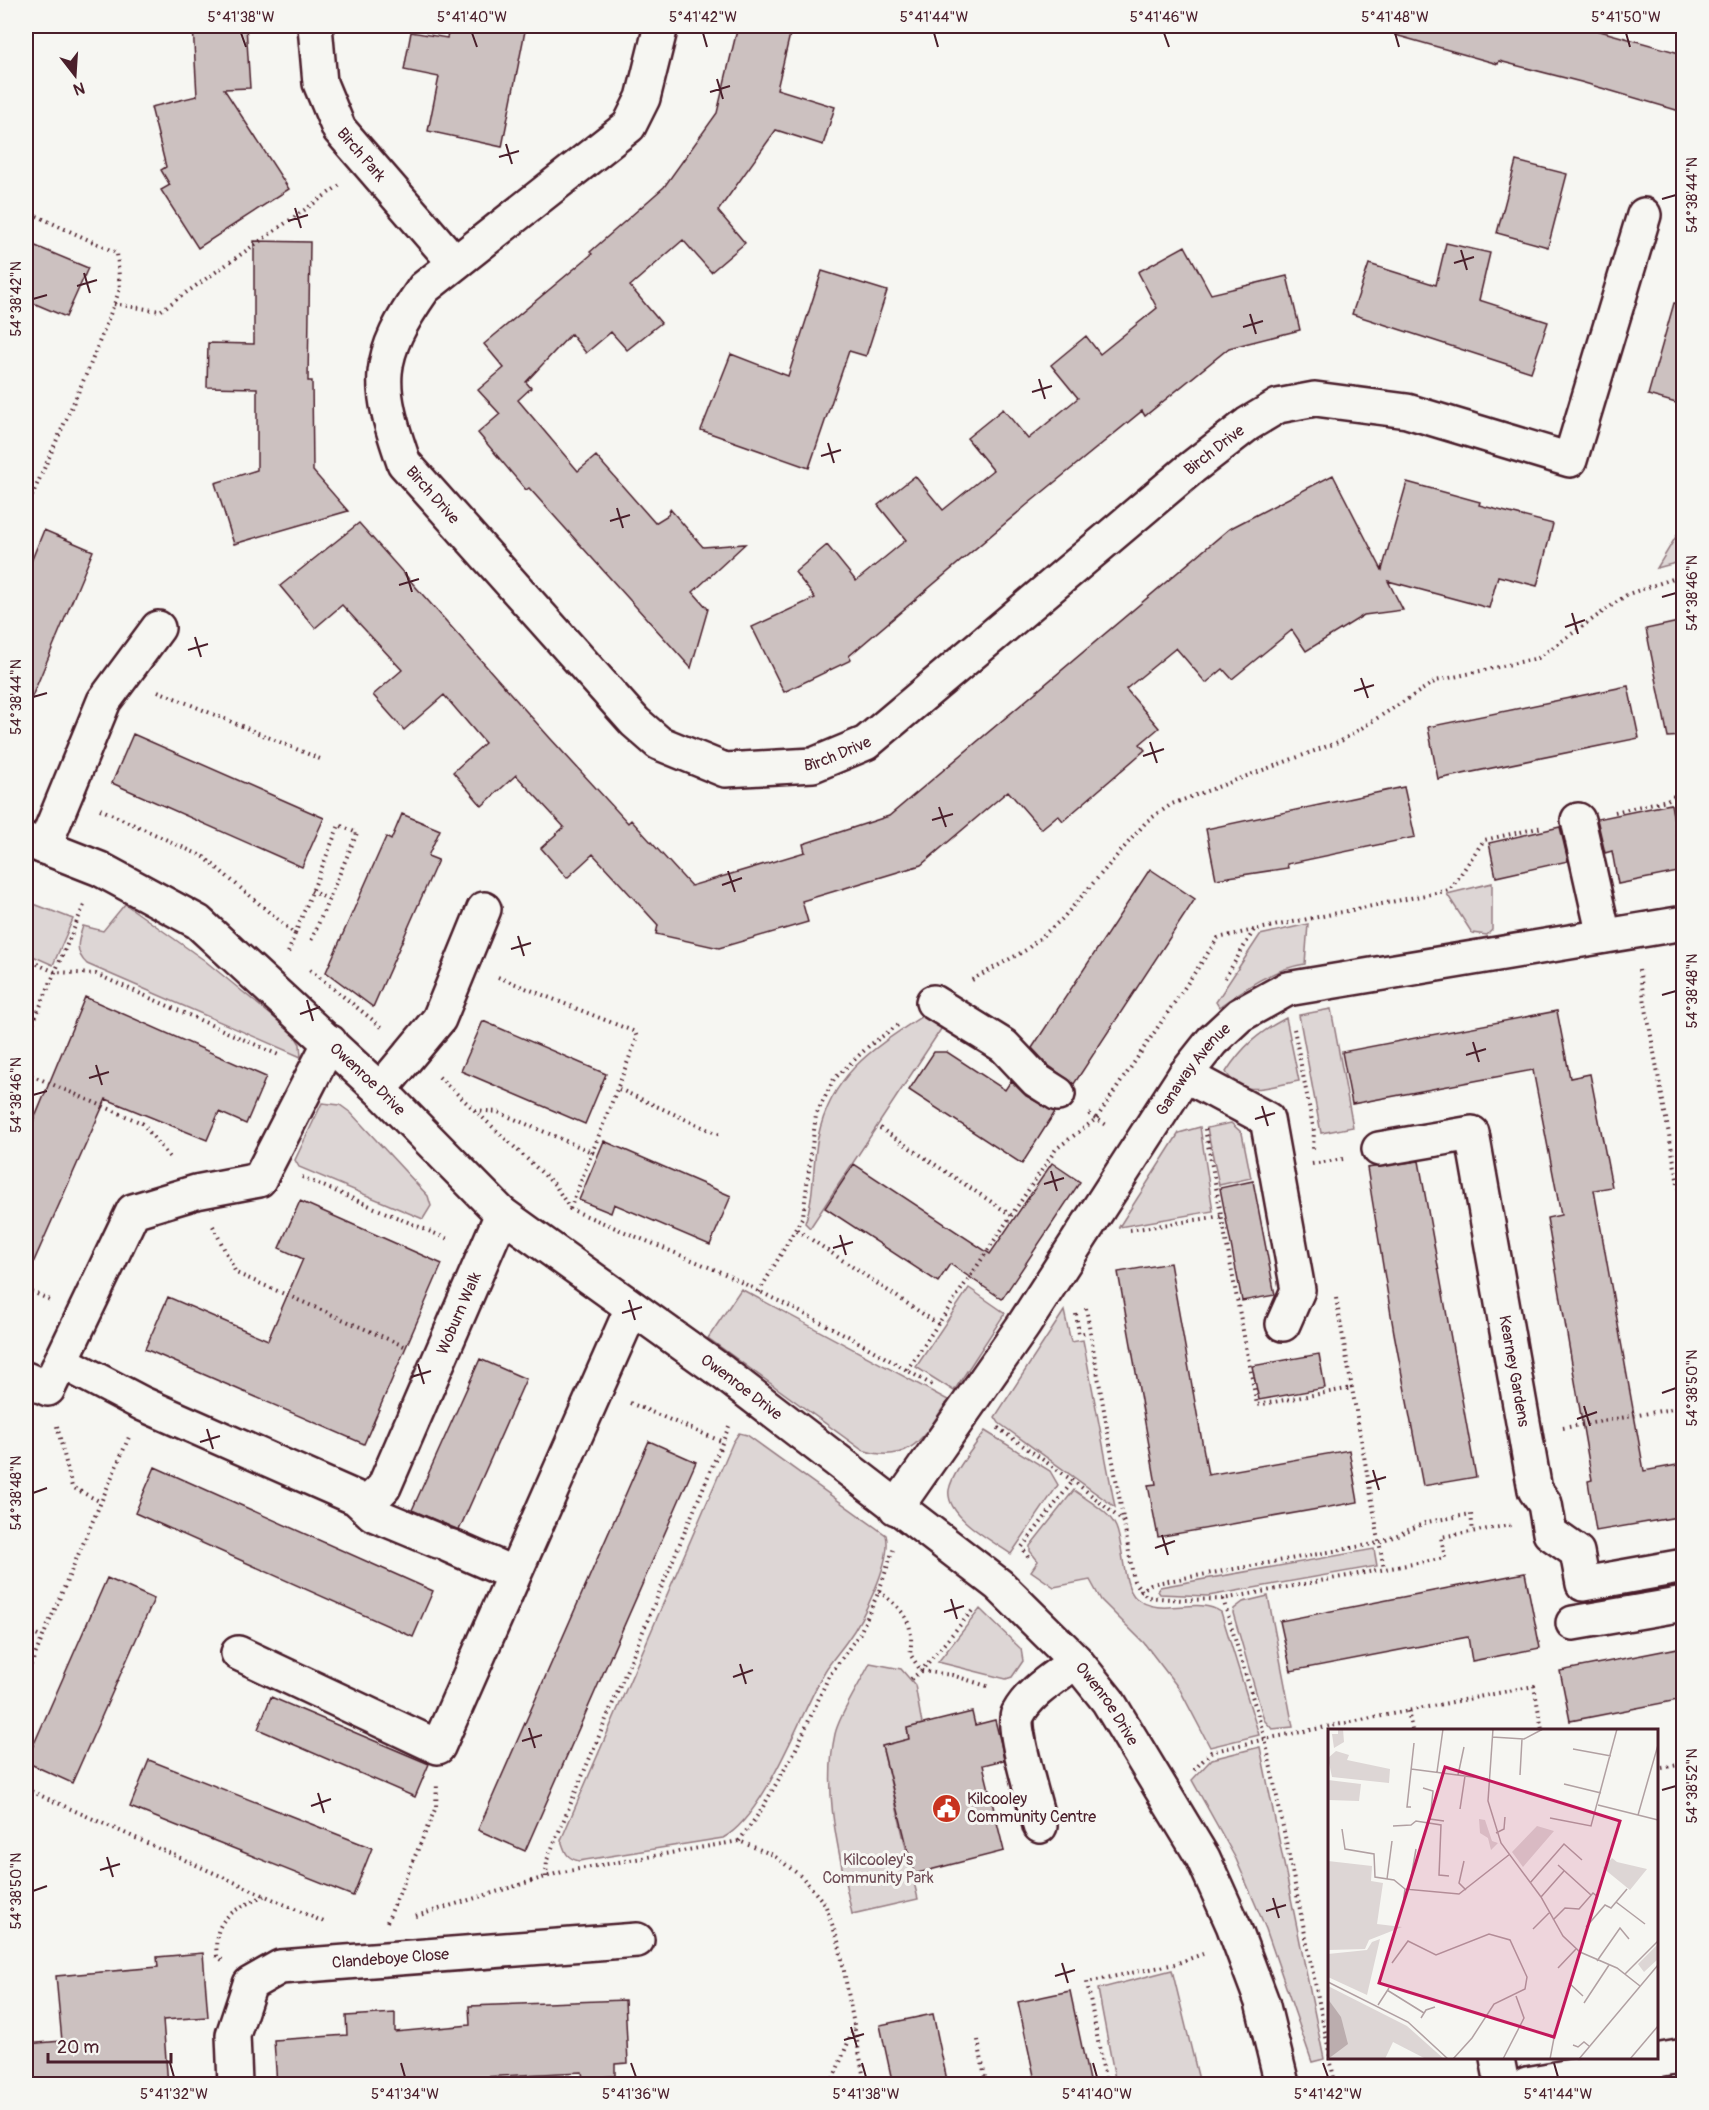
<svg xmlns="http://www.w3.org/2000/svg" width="1709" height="2110" viewBox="0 0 1709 2110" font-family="Pangolin,sans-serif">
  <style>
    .green { fill: #ddd6d5; stroke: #947a80; stroke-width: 1.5 }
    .building { fill: #ccc1c0; stroke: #4a1f2b; stroke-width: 1.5 }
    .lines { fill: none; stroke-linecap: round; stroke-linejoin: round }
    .minor-casing { stroke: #4a1f2b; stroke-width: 38 }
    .path { stroke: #4a1f2b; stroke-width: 4; stroke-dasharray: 1.5 4.5; stroke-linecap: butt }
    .minor { stroke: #f6f6f2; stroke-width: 33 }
    .ticks { fill: none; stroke: #4a1f2b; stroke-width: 2 }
    .labels { text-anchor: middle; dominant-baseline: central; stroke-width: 6; stroke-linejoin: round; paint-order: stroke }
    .street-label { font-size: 16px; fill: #4a1f2b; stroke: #f6f6f2 }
    .poi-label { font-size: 16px; fill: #4a1f2b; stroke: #f6f6f2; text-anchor: start }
    .park-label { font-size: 16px; fill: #6f4d56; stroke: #f6f6f2 }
    .inset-road { fill: none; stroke: #b1a0a2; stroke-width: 1.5 }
    .view { fill: #c2185b; fill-opacity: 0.15; stroke: #c2185b; stroke-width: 3 }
    .inset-edge { fill: none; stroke: #4a1f2b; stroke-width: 3 }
    .neatline { fill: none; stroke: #4a1f2b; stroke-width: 2 }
    .ticks-label { font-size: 15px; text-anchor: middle; fill: #4a1f2b }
  </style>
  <rect width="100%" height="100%" fill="#f6f6f2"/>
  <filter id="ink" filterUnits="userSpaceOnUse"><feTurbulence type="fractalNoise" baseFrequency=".0167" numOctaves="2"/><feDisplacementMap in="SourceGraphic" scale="12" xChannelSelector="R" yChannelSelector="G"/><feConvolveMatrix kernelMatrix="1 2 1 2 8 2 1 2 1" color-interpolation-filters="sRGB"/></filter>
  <g filter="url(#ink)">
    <!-- green -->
    <path class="green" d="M1683,525v36l-26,7z
      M1492,883v47l-5,5 -15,-2 -25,-39z
      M26,901l47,18 -20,46 -27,-12z
      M125,904l79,56 89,73 7,11 1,13 -214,-93c-13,-12 -9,-23 -4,-38l20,5z
      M1308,924l-3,40c-33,5 -59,24 -86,43l-3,-5 44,-67z
      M1331,1009l22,118 -32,6 -22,-118z
      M930,1011l17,9 -137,208 -5,-5c10,-28 7,-56 13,-86 14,-66 59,-91 112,-126z
      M1286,1018l13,63c-26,4 -57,19 -73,-9 16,-25 33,-40 60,-54z
      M322,1103l18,2 11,8 77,83 3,10 -8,13 -124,-52 -4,-7z
      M1231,1123l11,10 9,45 -32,7 -12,-57z
      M1200,1127l13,84 -94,16 60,-94z
      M969,1288l36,25 -51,78 -38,-24z
      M741,1289l207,111c-24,36 -37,66 -86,50l-154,-112z
      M1064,1311l7,31 12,-2 32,167 -116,-84 -4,-6z
      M985,1431l65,40 8,14 -47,69c-19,-13 -66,-38 -62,-64 3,-17 26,-44 36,-59z
      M739,1433l8,2 139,100c7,25 -24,86 -39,106 -7,10 -16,20 -22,30 -25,43 -60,145 -102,167l-144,23c-13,-3 -14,-9 -18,-21l172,-398z
      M1074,1490c14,11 35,21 42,37 8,18 6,59 20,71 25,21 60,-3 85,14l38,123 -49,12 -30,-57 -36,-47 -43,-43 -11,-20 -36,7 -23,-16 7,-10 -8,-10v-5z
      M1374,1549l3,17 -169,30 -49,-2 -2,-3 3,-4z
      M1268,1596l25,131 -21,2 -8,-9 -31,-107 1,-4 9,-7z
      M980,1609l41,40 2,12 -11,16 -6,2 -68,-17z
      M870,1663l31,6 14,16 7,39 -15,4 2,11 -27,7 36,153 -66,15c-12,-58 -30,-121 -17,-180 4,-19 26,-52 35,-71z
      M1260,1747l64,312 -12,3 -46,-133 -30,-70 -44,-79 20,-21z
      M1172,1970l28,114h-84l-18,-95z"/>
    <!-- building -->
    <path class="building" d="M193,26h53l4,62 -26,1 65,100 -91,59 -37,-58 9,-5 -9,-15 5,-3 -15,-60 46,-11z
      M450,26h76l-24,121 -74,-16 11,-54 -35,-7 7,-38 36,6z
      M738,26h54l-15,63 58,18 -12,38 -47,-15 -58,81 27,32 -34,29 -28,-32 -53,46 31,37 -34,27 -16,-18 -25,21 -15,-19 -45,48 5,6 -13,12 60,71 18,-15 59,67 13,-8 2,-6 33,38 42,-3 -52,48 15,17 -17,59 -162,-180 -3,2 -48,-57 22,-19 -22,-24 26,-22 -20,-24 108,-90 -2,-2 74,-65 53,-74z
      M1396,26h186l101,28v58l-102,-30 -82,-21 -1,3 -103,-29z
      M1516,161l51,13 -19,73 -51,-14z
      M254,241l56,1 -2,139h4l1,90 35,40 -114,33 -19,-61 42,-13v-82l-50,-1 1,-44 46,1z
      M26,242l62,26 -22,49 -40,-17z
      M1446,243l44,10 -11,47 69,22 -17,50 -179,-58 17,-50 67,21z
      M1185,246l26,48 76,-18 13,54 -71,18 -84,68 -3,-5 -114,93 -179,152 2,4 -67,32 -32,-65 63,-29 -20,-26 32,-27 29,36 50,-41 -28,-35 37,-29 28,34 50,-40 -26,-32 36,-29 25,30 50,-41 -27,-33 35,-29 14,18 57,-46 -19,-36z
      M822,271l65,20 -21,65 -17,-5 -40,117 -108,-38 30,-76 57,22z
      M1674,303l9,1v101l-35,-10z
      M1333,475l49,95 25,-88 73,20 -1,3 74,19 -16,62 -39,-10 -9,32 -101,-27 15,29 -39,5 -58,36 -14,-21 -60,49 -9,-10 -17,14 -30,-35 -50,41 33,39 -19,16 5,6 -82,71 -5,-6 -17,14 -33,-38 -87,74 -119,36 6,21 -89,26 -63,-14 2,-9 -65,-71 -26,24 -26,-30 23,-21 -48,-52 -34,31 -29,-34 32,-29 -41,-48 -40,35 -31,-35 29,-25 -60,-65 -27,23 -35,-42 79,-63 191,215 78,85 3,-3 60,66 114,-34 -2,-8 86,-28 340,-287z
      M44,530l49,21 -67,160v-137z
      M1683,621v115l-15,1 -22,-108z
      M1628,686l11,52 -201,41 -10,-52z
      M133,734l191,84 -22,49 -190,-84z
      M1404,787l11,50 -128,27 1,4 -72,11 -10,-50z
      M1671,804l12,67 -65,13 -6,-33 -7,2 -8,-34z
      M402,814l38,16 -12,26 10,4 -65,147 -47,-35 60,-135 5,3z
      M1560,827l8,34 -72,16 -7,-34z
      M1150,869l45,30 -121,185 -26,-19 -16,-17z
      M85,997l181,80 -20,47 -27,-12 -12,28 -101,-41 -80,180v-140z
      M1557,1011l13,67 20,-4 22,113 -18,3 50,281 39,-7v52l-87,15 -8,-50 4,-1 -45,-262 14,-3 -28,-145 -181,34 -10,-52z
      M483,1021l123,53 -21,50 -124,-53z
      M934,1052h13l58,38 6,-9 15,15 29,16 -33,52 -113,-74z
      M604,1141l127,55 -21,49 -96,-41 -3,9 -32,-13z
      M1419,1161l57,316 -53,9 -29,-153 -27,-165z
      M1052,1163l28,19 -78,117 -52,-35 -12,18 -113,-74 29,-44 136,90z
      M1253,1181l22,114 -33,6 -22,-113z
      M300,1201l142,63 -78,180 -219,-95 23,-52 100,43 35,-81 -24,-11z
      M1170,1263l38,212 141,-25 9,52 -200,35 -10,-52 8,-1 -38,-212z
      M1319,1354l6,34 -66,12 -7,-34z
      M480,1359l46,20 -67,151 -47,-20z
      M649,1441l47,21 -171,389 -47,-21z
      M155,1467l278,124 -20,46 -278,-124z
      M1525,1573l15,75 -68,13 -4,-24 -177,34 -11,-50z
      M107,1578l47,21 -82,184 -46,-21z
      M1683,1647v52l-113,22 -10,-50z
      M271,1697l158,67 -14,33 -157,-68z
      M972,1712l3,13 20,-5 6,24 3,16 -21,5 21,86 -90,23 -32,-128 27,-7 -2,-11z
      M149,1760l223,88 -19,48 -223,-89z
      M203,1953l5,64 -45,3 5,65h-142v-41l36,-3 -6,-65 102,-9 -1,-10z
      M1070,1991l20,94h-54l-18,-83z
      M625,2000l3,63 -13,1v12l-32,2 -1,-6 -161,8v5h-144l-3,-45 73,-5 -1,-19 49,-3v19l75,-7 -1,-19z
      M933,2014l15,71h-55l-13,-60z"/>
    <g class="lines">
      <defs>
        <g id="minor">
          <path id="s1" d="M315,26l5,57 19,46 115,133"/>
          <path id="s2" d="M661,26l-18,72 -14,28 -205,162c-49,70 -48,95 -20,175l231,259 24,21 66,27 88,-5 53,-22 324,-274 58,-45 30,-18 37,-7 92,12 163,49 74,-245"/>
          <path d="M1578,820l26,116"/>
          <path id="s3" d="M26,840l74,29 98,53 182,168 122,124 220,158 277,213 77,76 32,40 95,157 30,67 29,77 20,82"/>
          <path d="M44,847l60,-146 54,-73"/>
          <path d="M933,1002l71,44 32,34 22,14"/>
          <path d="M1185,1075l82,44 31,171 -15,34"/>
          <path d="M380,1090l59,-71 45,-110"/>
          <path id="s4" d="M1379,1149l93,-16 63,357 10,14 5,29 27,19 6,32 101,-18"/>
          <path d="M61,1361l82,43 213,94 17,16 65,27"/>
          <path d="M26,1379l22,10 85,-178 63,-19 63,-12 71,-138"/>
          <path id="s5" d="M365,1506l19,-19 118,-273"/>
          <path id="s6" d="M896,1508l127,-182 162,-251 27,-34 28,-26 47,-26 397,-66"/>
          <path d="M450,1546l64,28"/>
          <path d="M1573,1623l111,-19"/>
          <path d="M238,1653l200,94 194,-439"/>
          <path d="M1040,1826c-4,-20 -29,-98 -22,-112 12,-23 38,-37 58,-53"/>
          <path d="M1497,2058l5,26"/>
          <path id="s7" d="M235,2084l-2,-49 17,-51 30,-17 357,-27"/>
          <path d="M1527,2084l157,-28"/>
        </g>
      </defs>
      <!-- minor casing -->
      <use href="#minor" class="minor-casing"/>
      <!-- path -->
      <path class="path" d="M26,211l91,42 3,36 -31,79 -63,141
        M114,304l46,7 180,-126
        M26,354l3,1
        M158,691l162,68
        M100,809l104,48 91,77 -7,19
        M1615,812l52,-12 17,-10
        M311,891l17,8
        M295,934l44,-109 18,8 -46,108
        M26,959l29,13 41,2 185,82
        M310,970l74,59
        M1639,970l45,247
        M498,977l137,55 2,6 -67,171
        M1225,978l29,-48 196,-40 34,-50 59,-13
        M972,980l54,-30 36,-31 85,-98 25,-17 169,-63 95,-60 102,-23 90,-64 56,-19
        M1294,1029l20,102 -1,18
        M26,1039l59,-136
        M26,1073l116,50 29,36
        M439,1077l116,108 15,24 153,64 125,63 86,50
        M619,1089l103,47
        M475,1110l23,2 96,41
        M1089,1114l19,12
        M880,1128l131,87
        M1205,1129l52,276 95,-17
        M1312,1164l31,-5
        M302,1177l148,63
        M213,1226l23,47 168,73
        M797,1230l141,94
        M1130,1230l92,-14
        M26,1289l24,11
        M759,1292l44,-76 13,-101 18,-36 36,-34 31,-22
        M1336,1298l48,271
        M1086,1308l48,273 13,16 36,3 40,-1 222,-41 -4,-21 70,-12
        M1076,1314l3,20 9,-2
        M907,1370l149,-221 40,-30 122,-181 36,-8
        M630,1403l93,39
        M57,1426l15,61 29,15
        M998,1428l82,58 44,36
        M1563,1428l121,-21
        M1028,1557l-6,-10 51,-66
        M879,1591c24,20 36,29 31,63l11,17 31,4 38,12
        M1140,1591l11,-7 228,-41 48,-21 44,-8 2,18
        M1223,1599l42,140 65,317
        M26,1630l16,8
        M26,1676l103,-239
        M911,1679l10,-8 51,-60
        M1408,1711l4,19
        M1656,1769l28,-5
        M1194,1770l17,-18 54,-13 269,-53 8,44
        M26,1789l300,134
        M739,1841l21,-29 35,-61 34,-75 31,-43 19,-42 14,-41
        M546,1877l1,-17 183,-436
        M416,1916l146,-44 177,-31 34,14 29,22 23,27 14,40 26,140
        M387,1922l49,-115 1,-24
        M222,1960l-5,-4c-5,-38 16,-46 47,-60
        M978,2040l8,44
        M1330,2058l5,26
        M831,2084l23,-56
        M1106,2084l-19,-102 88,-18 28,-10"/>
      <!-- minor -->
      <use href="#minor" class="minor"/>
    </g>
  </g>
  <!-- ticks -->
  <path class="ticks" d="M241,33l5,14M472,33l5,14M703,33l4,14M934,33l4,14M1164,33l5,14M1395,33l4,14M1626,33l4,14M717,79l6,20M710,92l20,-6M506,144l6,20M499,157l20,-6M1662,199l14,-4M295,208l6,20M288,221l20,-6M1461,250l6,20M1454,263l20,-6M84,273l6,20M77,286l20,-6M33,299l14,-4M1250,314l6,20M1243,327l20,-6M1039,379l6,20M1032,392l20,-6M828,443l6,20M821,456l20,-6M617,508l6,20M610,521l20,-6M406,572l6,20M399,585l20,-6M1662,597l14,-4M1572,613l6,21M1565,627l20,-7M195,637l6,20M188,650l20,-6M1361,678l7,20M1354,691l20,-6M33,697l14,-4M1150,742l7,21M1143,756l21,-7M939,807l7,20M932,820l21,-6M728,871l7,21M722,885l20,-7M518,936l6,20M511,949l20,-6M1662,995l14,-4M307,1000l6,21M300,1014l20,-7M1473,1042l6,20M1466,1055l20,-6M96,1065l6,20M89,1078l20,-6M33,1095l14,-4M1262,1106l6,20M1255,1119l20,-6M1051,1171l6,20M1044,1184l20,-6M840,1235l6,20M833,1248l20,-6M629,1300l6,20M622,1313l20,-6M418,1364l6,20M411,1377l20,-6M1662,1393l14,-5M1584,1406l6,20M1577,1419l20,-7M207,1429l6,20M200,1442l20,-6M1373,1470l6,20M1366,1483l20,-6M33,1493l14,-5M1162,1535l6,20M1155,1548l20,-7M951,1599l6,20M944,1612l20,-6M740,1664l6,20M733,1677l20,-7M529,1728l6,20M522,1741l20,-6M1662,1790l14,-4M318,1793l6,20M311,1806l20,-7M107,1857l6,20M100,1870l20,-6M33,1891l14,-5M1273,1898l6,20M1266,1911l20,-6M1062,1963l6,20M1055,1976l20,-6M851,2027l6,20M844,2040l20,-6M170,2063l4,14M401,2063l4,14M631,2063l5,14M862,2063l4,14M1093,2063l4,14M1323,2063l5,14M1554,2063l4,14"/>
  <!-- icons -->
  <defs>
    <symbol id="civic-disc" viewBox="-11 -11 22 22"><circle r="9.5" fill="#c8321e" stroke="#f6f6f2"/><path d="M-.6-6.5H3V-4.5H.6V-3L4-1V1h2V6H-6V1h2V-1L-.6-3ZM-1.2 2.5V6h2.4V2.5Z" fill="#fff"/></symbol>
  </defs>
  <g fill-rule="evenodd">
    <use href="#civic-disc" x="930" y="1792" width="33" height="33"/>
  </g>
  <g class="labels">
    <!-- street labels -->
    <g class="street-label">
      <text stroke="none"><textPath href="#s1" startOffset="141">Birch Park</textPath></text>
      <text stroke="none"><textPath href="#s2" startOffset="1605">Birch Drive</textPath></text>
      <text stroke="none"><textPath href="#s2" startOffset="597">Birch Drive</textPath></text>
      <text stroke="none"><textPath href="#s2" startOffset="1119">Birch Drive</textPath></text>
      <text stroke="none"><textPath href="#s6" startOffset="530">Ganaway Avenue</textPath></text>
      <text stroke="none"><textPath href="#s3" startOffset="422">Owenroe Drive</textPath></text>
      <text stroke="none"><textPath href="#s5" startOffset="216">Woburn Walk</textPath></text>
      <text stroke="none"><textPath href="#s4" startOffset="336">Kearney Gardens</textPath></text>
      <text stroke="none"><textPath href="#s3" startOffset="908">Owenroe Drive</textPath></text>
      <text stroke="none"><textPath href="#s3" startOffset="1394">Owenroe Drive</textPath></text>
      <text stroke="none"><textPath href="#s7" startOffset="248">Clandeboye Close</textPath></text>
    </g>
    <!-- poi labels -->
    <g class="poi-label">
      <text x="967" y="1799">Kilcooley<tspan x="967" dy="18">Community Centre</tspan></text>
    </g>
    <!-- park labels -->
    <g class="park-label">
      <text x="878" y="1860">Kilcooley's<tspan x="878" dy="18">Community Park</tspan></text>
    </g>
  </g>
  <!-- overview -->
  <g transform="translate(1328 1729)">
    <rect width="330" height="330" fill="#f6f6f2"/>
    <path d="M10,0h5l1,13 -10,6 -2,-14h6zM8,22l13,4 -2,5 43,9 -1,14 -57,-6 -4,-19zM0,51l33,4 -2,17 -31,-1zM151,90l6,1 7,21 6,2 -7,7 -3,-12 -8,-5zM209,97l17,5 -31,36 -11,-15zM284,129l5,4 30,7 -17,21 -27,-22zM0,132l44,5 -1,15 12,2 -6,41 25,3 -33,13 -4,9 -37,1zM52,210l-13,56 -39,-18v-23l39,-4 5,-8zM330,215v15l-14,13 -6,-8zM0,257l79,40 37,33h-18l-33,-17 -8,17h-57l13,-40 -13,-20z" fill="#ddd6d5"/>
    <path d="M0,270l13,18 7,27 -20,15z" fill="#bbadae"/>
    <path class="inset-road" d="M165,0l-5,72 13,42 40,54 22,39 17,16 37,16 23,18M164,8l32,2 19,-10M245,20l38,7M83,40l77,10M109,43l6,-43M130,46l6,-28M192,46l2,-36M236,55l37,9M95,59l10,3 -3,28 14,2M270,76l60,15M83,78h-4l7,-64M132,80l5,-33M310,86l20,-70M222,89l41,8 26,-97M65,97l18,-1 5,-4 25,4 -2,50 10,1M14,100l3,20 29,5 1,23 19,3 11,9M168,104l8,-4 1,-12M136,132l-5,22 7,7M230,136l33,30M59,150l5,-38M202,154l34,-39 18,16M81,160l7,-40M213,168l23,-26M288,173l29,22M75,175l2,-15 54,5 51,-40M225,191l12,-12 14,1 14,-16 5,4M258,198l19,-22 6,3 16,-19M205,200l16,-16M269,232l23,-33 9,11M64,234l16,-22 28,14 53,-21 21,6 17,37 -2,12 -31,15 -22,34 -19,21M230,239l18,-19M297,245l33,-33M0,253l80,40 40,37M241,254l14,13M59,261l37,23M256,274l25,-38M50,276l11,-17M93,289l5,-8 9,-3M219,306l7,3 -4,21M245,316l5,2 6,-5 5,4M175,330l21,-41 -8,-22M251,330l79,-94M302,330l28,-33"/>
    <path class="view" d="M117,38l175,54 -66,216 -175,-54z"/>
    <rect width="330" height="330" class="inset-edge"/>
  </g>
  <!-- margin -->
  <rect width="1709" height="2110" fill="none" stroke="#f6f6f2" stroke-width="66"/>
  <!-- north arrow -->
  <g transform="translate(75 75) rotate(163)" stroke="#f6f6f2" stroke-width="4.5" paint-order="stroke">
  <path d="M0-4.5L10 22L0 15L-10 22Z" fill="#4a1f2b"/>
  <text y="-9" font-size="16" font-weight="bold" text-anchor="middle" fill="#4a1f2b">N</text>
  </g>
  <!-- scale -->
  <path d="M48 2053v9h123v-9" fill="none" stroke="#4a1f2b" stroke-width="3"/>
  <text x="57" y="2053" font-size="18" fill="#4a1f2b" stroke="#f6f6f2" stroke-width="4.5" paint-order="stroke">20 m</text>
  <rect x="33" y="33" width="1643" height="2044" class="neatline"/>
  <g class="ticks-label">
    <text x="241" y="22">5°41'38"W</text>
    <text x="472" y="22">5°41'40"W</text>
    <text x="703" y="22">5°41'42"W</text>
    <text x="934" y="22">5°41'44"W</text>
    <text x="1164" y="22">5°41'46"W</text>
    <text x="1395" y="22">5°41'48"W</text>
    <text x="1626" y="22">5°41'50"W</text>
    <text transform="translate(1692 195) rotate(-90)" y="5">54°38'44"N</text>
    <text transform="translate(16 299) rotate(-90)" y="5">54°38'42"N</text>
    <text transform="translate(1692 593) rotate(-90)" y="5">54°38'46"N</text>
    <text transform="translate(16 697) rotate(-90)" y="5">54°38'44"N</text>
    <text transform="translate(1692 991) rotate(-90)" y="5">54°38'48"N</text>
    <text transform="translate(16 1095) rotate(-90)" y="5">54°38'46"N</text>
    <text transform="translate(1692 1388) rotate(-90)" y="5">54°38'50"N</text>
    <text transform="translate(16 1493) rotate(-90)" y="5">54°38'48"N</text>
    <text transform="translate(1692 1786) rotate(-90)" y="5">54°38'52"N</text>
    <text transform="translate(16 1891) rotate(-90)" y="5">54°38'50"N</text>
    <text x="174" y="2099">5°41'32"W</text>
    <text x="405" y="2099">5°41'34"W</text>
    <text x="636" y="2099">5°41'36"W</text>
    <text x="866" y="2099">5°41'38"W</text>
    <text x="1097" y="2099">5°41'40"W</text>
    <text x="1328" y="2099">5°41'42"W</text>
    <text x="1558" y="2099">5°41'44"W</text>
  </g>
</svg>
